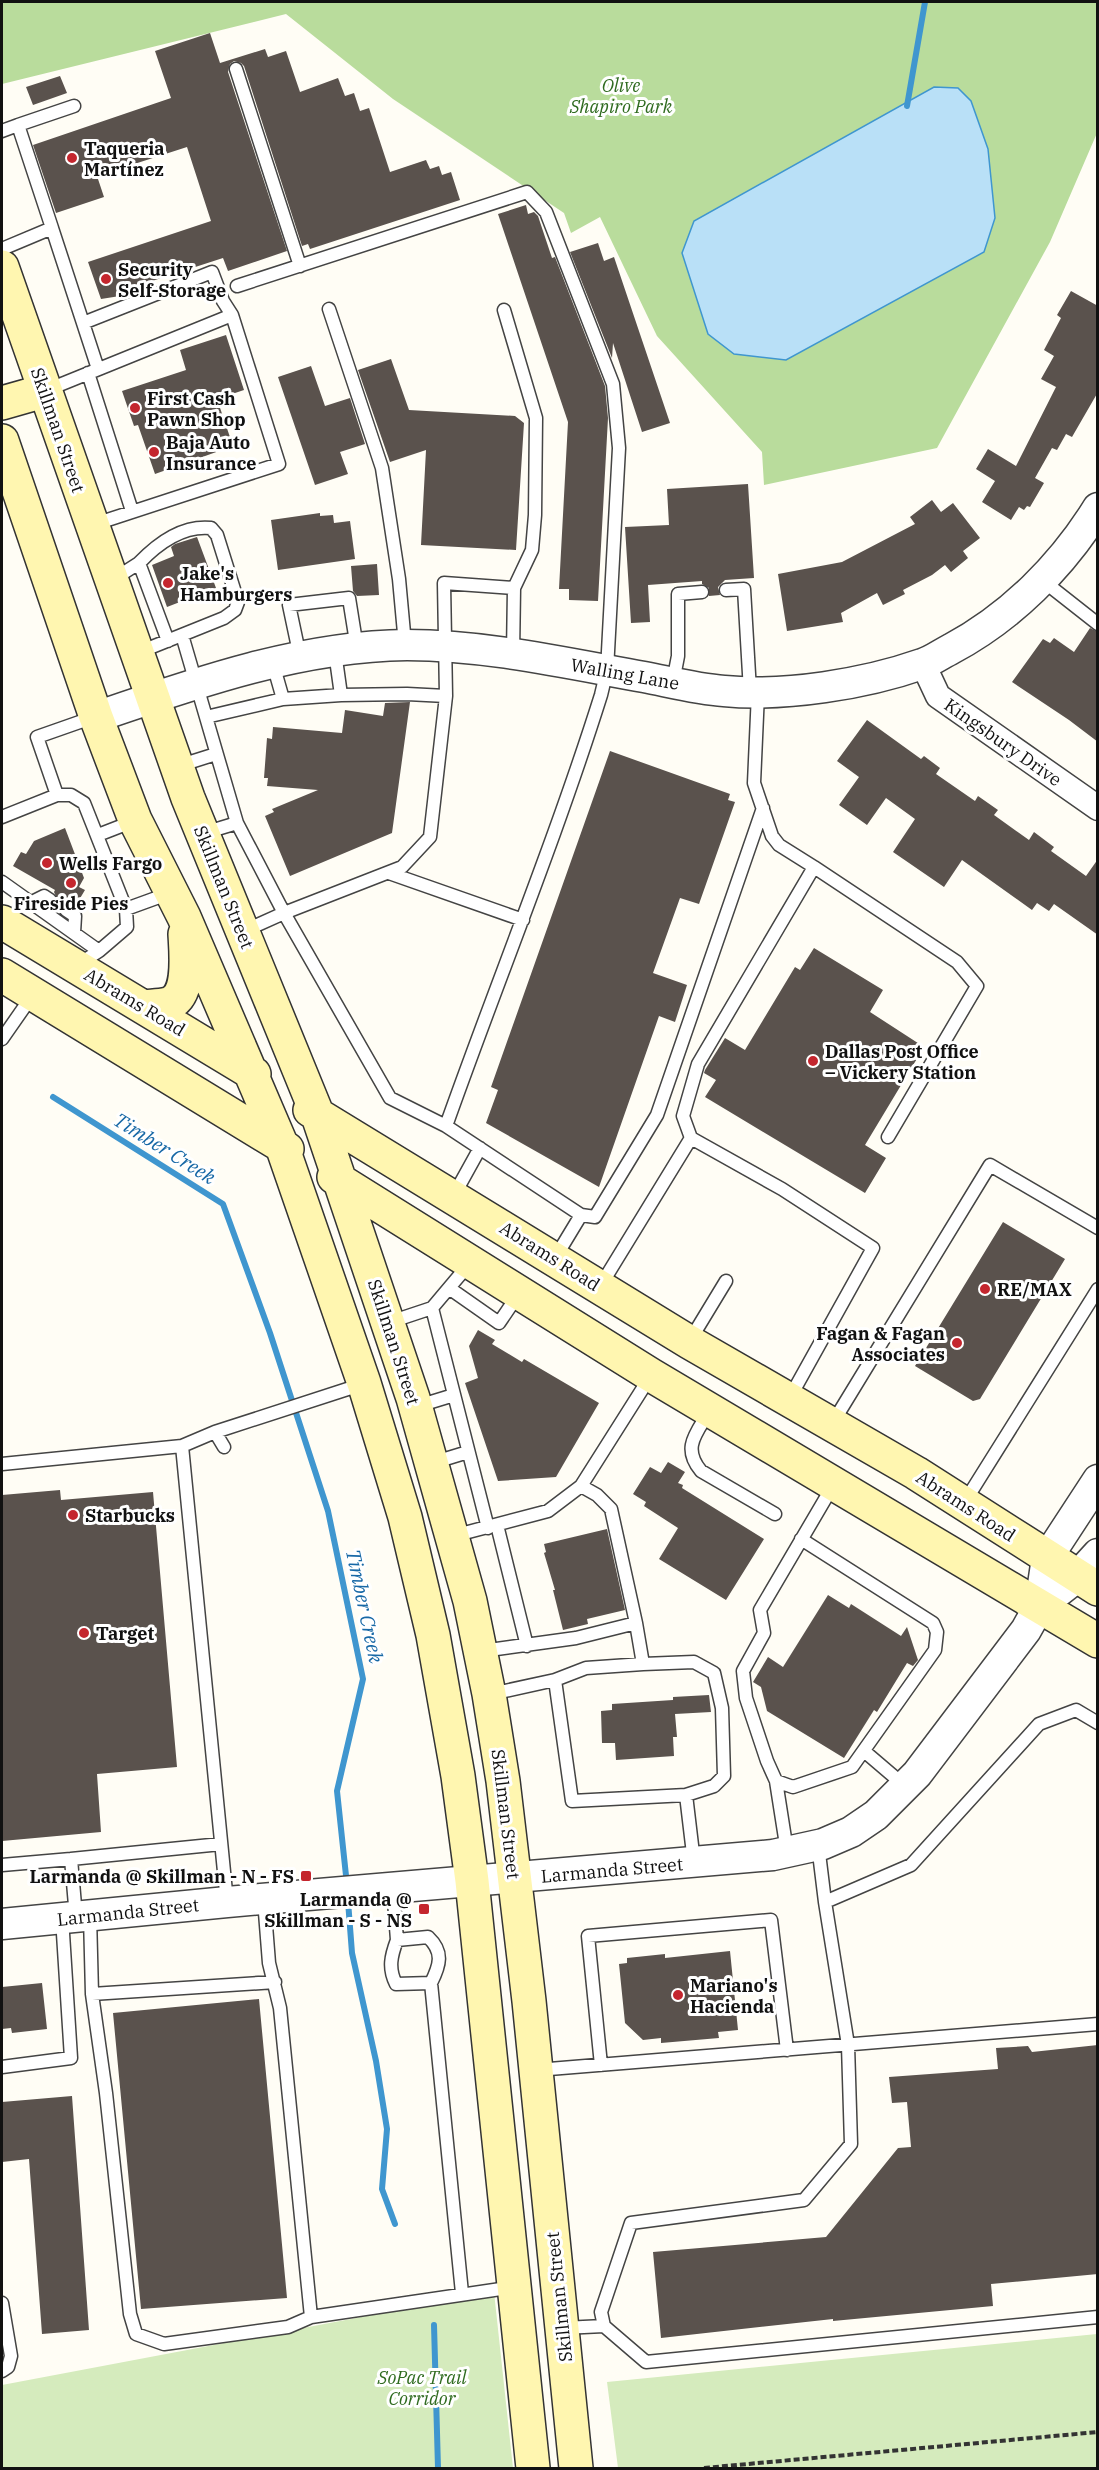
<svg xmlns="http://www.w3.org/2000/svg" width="1099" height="2470" viewBox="0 0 1099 2470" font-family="'IBM Plex Serif',serif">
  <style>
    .green { fill: #d5ebbd }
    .forest { fill: #b9dc9c }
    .water { fill: #b9e0f7; stroke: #3f96cf; stroke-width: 1.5 }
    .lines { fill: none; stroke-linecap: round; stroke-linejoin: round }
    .stream { stroke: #3f96cf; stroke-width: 6 }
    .building { fill: #5a524d }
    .service-casing { stroke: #444; stroke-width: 15 }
    .minor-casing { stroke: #444; stroke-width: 27 }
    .tertiary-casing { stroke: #444; stroke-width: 33 }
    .secondary-casing { stroke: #333; stroke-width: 36 }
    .path { stroke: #333; stroke-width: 4; stroke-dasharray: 6 3; stroke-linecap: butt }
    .service { stroke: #fff; stroke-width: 12 }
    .minor { stroke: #fff; stroke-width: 24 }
    .tertiary { stroke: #fff; stroke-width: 30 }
    .secondary { stroke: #fff6b0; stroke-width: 33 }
    .poi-dot { fill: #c4262e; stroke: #fff; stroke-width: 2 }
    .labels { text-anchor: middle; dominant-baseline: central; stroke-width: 6; stroke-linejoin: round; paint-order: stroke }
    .park-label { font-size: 18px; font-style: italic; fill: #2f6b1f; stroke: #fff }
    .poi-label { font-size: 18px; font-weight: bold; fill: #111; stroke: #fff; text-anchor: start }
    .street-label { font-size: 18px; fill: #111; stroke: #fff }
    .water-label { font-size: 20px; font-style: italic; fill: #1768a6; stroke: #fff }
  </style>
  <rect width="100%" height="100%" fill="#fffdf5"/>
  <!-- green -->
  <path class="green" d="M494,2292l19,176h-511v-83z
    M1097,2334v134h-479l-11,-86z"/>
  <!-- forest -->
  <path class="forest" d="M2,2h1095v131l-47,109 -113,206 -173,37 -2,-33 -105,-116 -57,-119 -29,16 -7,-20 -171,-114 -107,-85 -284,70z"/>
  <!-- water -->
  <path class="water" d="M934,87l24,1 13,13 17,48 7,69 -11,34 -198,108 -52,-6 -26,-20 -26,-81 12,-32z"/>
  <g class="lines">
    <!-- stream -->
    <path class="stream" d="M907,106l18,-104
      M53,1097l170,107 47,129 58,178 35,168 -26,112 10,94
      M348,1901l4,52 24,108 11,68 -5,60 13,35
      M434,2325l4,143"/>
  </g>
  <!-- building -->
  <path class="building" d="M210,33l10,30 45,-14 3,8 18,-6 14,41 38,-14 7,18 9,-3 6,18 9,-3 21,64 36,-12 4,9 9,-3 3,9 9,-3 9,28 -150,49 -2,-5 -6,2 -58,-180 -3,-3 -7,-2 -4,3 -2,8 59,179 -59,20 -5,-13 -105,34 2,4 -19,3 -13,-37 123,-41 -24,-74 -90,29 7,21 -48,16 -23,-68 138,-47 -16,-47z
    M60,76l7,17 -34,12 -7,-18z
    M526,205l2,9 6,-2 4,4 14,42 3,-1 50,129 3,32 -10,183 -29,-1v-11h-10l9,-167 -70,-208z
    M598,243l6,18 10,-4 56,166 -28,9 -29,-89 -1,15 -42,-106z
    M1071,291l27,15v86l-26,45 -6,-3 -9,16 -5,-2 -17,30 9,5 -14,24 -3,-1 -3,4 -5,-3 -8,13 -29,-18 13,-21 -19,-12 12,-20 28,17 40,-79 -15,-8 13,-23 -10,-6 17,-32 -4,-3z
    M226,335l18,55 -27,9 16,47 -78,28 -17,-49 -4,1 -12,-35 64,-21 -6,-20z
    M391,359l18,51 106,6 9,7 -8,127 -95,-5 5,-95 -36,12 -32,-92z
    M311,366l14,40 25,-8 15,46 -25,8 8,22 -33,11 -37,-108z
    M748,484l6,94 -29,2 -7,7 2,8 -11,1v-8l-7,-4v-3l-54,4 2,37 -19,1 -6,-96 44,-2 -2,-36z
    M932,500l9,12 12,-9 27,35 -17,13 5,7 -17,14 -6,-7 -13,10 -29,15 2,4 -22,11 -6,-12 -36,20 2,9 -56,9 -9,-57 64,-12 73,-38 -5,-7z
    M320,513v3l13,-1 1,8 16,-2 5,38 -77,11 -7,-50z
    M197,537l19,51 -49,19 -15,-42 22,-9 -3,-9 4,-3z
    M377,564l2,31 -22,1 -4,-5 -2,-25z
    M1090,628l8,4v110l-29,-22 -57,-38 31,-43 7,4 4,-5 20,14z
    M410,702l-18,131 -102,43 -25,-60 9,-4 -2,-3 46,-19 -51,-4 1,-8h-4l3,-40 5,1 1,-12 69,6 3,-23 38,6 2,-13z
    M867,720l54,39 3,-3 16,12 -4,6 39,27 3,-5 20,14 -4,5 35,25 5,-8 20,15 -3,4 35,25 12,-17v76l-44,-31 -5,7 -12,-8 -5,7 -70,-50 -18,27 -51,-35 22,-33 -29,-21 -19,27 -28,-20 20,-28 -22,-16z
    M610,751l120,43 -2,6 7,2 -36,102 -19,-6 -27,75 34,12 -12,37 -16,-6 -60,171 -113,-64 12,-33 -7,-3z
    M65,828l19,50 -5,9 6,3 -9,15 -5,-3h-8l-4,4 -1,6 -6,-4 6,-7 -4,-9 1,-2 -42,-24 8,-14 5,2 8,-13z
    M814,948l69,42 -13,22 54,35 -59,98 21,13 -21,35 -160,-96 11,-17 -12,-7 1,-3 20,-32 20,12 50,-83 5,3z
    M1003,1222l62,37 -85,140 -7,2 -58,-35z
    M478,1330l17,10 -3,4 30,18 2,-3 75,44 -43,74 -58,4 -33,-98 13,-5 -9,-32z
    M668,1462l17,10 -7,11 5,2 -1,3 82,51 -38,61 -67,-41 19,-31 -34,-22 2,-4 -13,-8 17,-27 11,6z
    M60,1490l1,10 92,-8 24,275 -80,7 4,58 -99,9v-346z
    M607,1529l18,81 -38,9 1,5 -25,6 -10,-40h2l-11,-37 2,-1 -2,-8z
    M828,1595l21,13 2,-4 50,32 6,-9 11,33 -5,6 -6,-3 -30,49 -3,-2 -30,48 -77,-47 -6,-24 -8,-5 15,-25 15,10z
    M709,1695l2,17 -36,2 2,23h-4l1,19 -58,4 -1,-17h-13l-1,-32 11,-1v-6l61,-4v-3z
    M730,1951l8,79 -20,2 1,6 -58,5v-5l-18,2 -18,-17 -6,-59 8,-1v-5l38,-4v4z
    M42,1983l5,46 -35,4 -1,-5 -9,1v-42z
    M259,1999l28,299 -146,11 -28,-296z
    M1098,2045v229l-107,10 2,22 -160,15v-2l-172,19 -8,-86 173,-15 72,-89 13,-1 -4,-45 -15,1 -3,-26 109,-8 -2,-21 32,-2 4,6z
    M72,2096l17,234 -47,4 -13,-175 -27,3v-60z"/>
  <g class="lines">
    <defs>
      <path id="service" d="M236,69l64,197
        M18,125l56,-19
        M2,131l16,-6 34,103
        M2,249l50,-21 46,141
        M237,286l290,-94 19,20 67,172 6,64 -12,222 -6,25c-46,146 -104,287 -155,431l-56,-28 -106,-185 -47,-90
        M329,309l53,159 17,111 6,65
        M504,310l32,108 -1,97 -3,35 -18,38
        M83,323l129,-51 11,29 9,14
        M88,373l44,138
        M47,390l185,-75 47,149 -187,61
        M114,579l25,-16 29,78
        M1042,580l56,44
        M726,590l18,-1 6,102
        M182,635l55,188 -33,10
        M137,653l87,-35 11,-8 3,-8 -21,-67 -6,-7c-29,-3 -53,15 -72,35
        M300,657l-11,-52 60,-7 8,50
        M673,682l5,-26v-62l24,-2
        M758,693l-4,90 18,53 7,9 35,22 -116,197 -15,52 8,22 91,51 91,59 -84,151
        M341,695l66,-1 39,2
        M283,699l58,-4 -6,-43
        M206,717l77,-18 -10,-35
        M178,766l38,-12
        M57,795h14l13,8 42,106 1,18 -28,24 -20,13
        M2,817l55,-22 -20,-58 57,-20
        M98,835l36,-14
        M814,867l143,95 20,24 -89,151
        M389,873l134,47
        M2,882l97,69
        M30,903l14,-7 6,4
        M126,909l44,-16
        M66,910l9,6 -1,17
        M244,931l40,-18 118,-46 28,-30 16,-141 -2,-113 70,5 -1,66
        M2,1039l30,-43
        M446,1126l135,89 14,2 62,-102 106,-307
        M454,1195l26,-47
        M555,1258l26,-43
        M601,1285l90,-147
        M449,1288l50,35 19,-28
        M432,1308l38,-45
        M390,1322l42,-14 56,220
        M689,1342l37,-61
        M418,1406l36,-11
        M710,1410c-13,23 -29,37 -9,61l74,43
        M832,1424l158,-259 108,63
        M215,1432l9,15
        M182,1446l45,456
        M432,1463l36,-11
        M2,1464l180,-18 33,-14 148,-48
        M964,1503l134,-214
        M497,1525l30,121
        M453,1536l95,-25 33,-25
        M801,1539l132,84 4,9 -2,18 -83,117 -59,20 -17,-6 -9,-20 -21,-63 -3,-27 21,-38 -4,-23 74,-126
        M636,1623l7,41
        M482,1651l94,-13 60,-15 -25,-114 -14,-14 -16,-9 69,-109
        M491,1694l64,-14 17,121 114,-6 28,-9 10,-10 -2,-68 -8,-35 -20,-11 -51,2 -57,4 -31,12
        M864,1751l41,35
        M776,1781l11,70
        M686,1795l8,67
        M818,1845l7,57 86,-37 128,-141 37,-14 22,13
        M2,1865l69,-6
        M393,1888l4,52 31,-3c16,15 12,28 3,46l31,310
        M825,1902l23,143 3,99 -47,56 -173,23 -30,89 3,14 42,36 452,-45
        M90,1916l2,78 14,99 24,221 6,20 28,10 124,-17 23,-10 -31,-309 -11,-45 -5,-63
        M76,1917l-5,-58 150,-15
        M397,1940c-6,16 -9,28 -1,44l35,-1
        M92,1994l183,-12
        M601,2065l-13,-129 183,-16 16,130
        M2,2067l69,-9 -9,-140
        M537,2070l561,-46
        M2,2303l9,53 -3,11 -6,4
        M311,2317l203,-30
        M563,2328l41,-2"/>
      <path id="minor" d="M923,664l15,32 160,112"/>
      <path id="tertiary" d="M96,717c99,-34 205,-71 311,-72 79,0 159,18 237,32 26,5 53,12 80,14 60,6 141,-7 198,-27 10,-3 19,-10 29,-15 60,-32 111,-83 147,-141
        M1059,1591l18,-14 21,-23
        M2,1924l225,-22 546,-47 50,-11 28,-12 25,-17 41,-41 109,-144 14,-25 7,-47 51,-78"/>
      <path id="secondary" d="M2,267l186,531 130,318 95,282 57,203 19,93 14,87 26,220 47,467
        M2,403l42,-12
        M2,441l94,276 39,103 49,97 98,229 82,237 41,134 28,118 25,141 14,105 61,587
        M2,922l252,152
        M2,975l285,174
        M143,1007c8,-1 17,-1 25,-3 23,-7 18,-51 17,-70
        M310,1110l379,232 227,131 182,116
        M334,1177l317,198 447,266"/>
    </defs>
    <!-- service casing -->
    <use href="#service" class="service-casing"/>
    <!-- minor casing -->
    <use href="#minor" class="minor-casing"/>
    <!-- tertiary casing -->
    <use href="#tertiary" class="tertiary-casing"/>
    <!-- secondary casing -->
    <use href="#secondary" class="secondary-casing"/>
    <!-- path -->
    <path class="path" d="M704,2468l394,-36"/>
    <!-- service -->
    <use href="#service" class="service"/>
    <!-- minor -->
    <use href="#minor" class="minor"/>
    <!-- tertiary -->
    <use href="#tertiary" class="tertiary"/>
    <!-- secondary -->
    <use href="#secondary" class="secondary"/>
  </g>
  <!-- markers -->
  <g class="poi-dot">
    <circle cx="72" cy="158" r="6"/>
    <circle cx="106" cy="279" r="6"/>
    <circle cx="135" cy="408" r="6"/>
    <circle cx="154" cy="452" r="6"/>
    <circle cx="168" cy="583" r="6"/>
    <circle cx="47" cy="863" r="6"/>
    <circle cx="71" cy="883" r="6"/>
    <circle cx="813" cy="1061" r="6"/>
    <circle cx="985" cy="1289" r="6"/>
    <circle cx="957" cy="1343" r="6"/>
    <circle cx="73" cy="1515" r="6"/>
    <circle cx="84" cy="1633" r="6"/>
    <rect x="300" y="1870" width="12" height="12" rx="3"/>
    <rect x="418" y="1903" width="12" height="12" rx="3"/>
    <circle cx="678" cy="1995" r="6"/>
  </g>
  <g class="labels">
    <!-- park labels -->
    <g class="park-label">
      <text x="621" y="85">Olive<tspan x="621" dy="21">Shapiro Park</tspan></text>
      <text x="422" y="2377">SoPac Trail<tspan x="422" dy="21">Corridor</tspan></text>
    </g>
    <!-- poi labels -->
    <g class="poi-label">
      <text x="84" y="148">Taqueria<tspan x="84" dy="21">Martínez</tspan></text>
      <text x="118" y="269">Security<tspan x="118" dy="21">Self-Storage</tspan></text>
      <text x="147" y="398">First Cash<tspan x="147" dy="21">Pawn Shop</tspan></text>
      <text x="166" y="442">Baja Auto<tspan x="166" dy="21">Insurance</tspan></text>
      <text x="180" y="573">Jake's<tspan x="180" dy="21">Hamburgers</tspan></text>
      <text x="59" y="863">Wells Fargo</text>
      <text x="71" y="903" text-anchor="middle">Fireside Pies</text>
      <text x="825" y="1051">Dallas Post Office<tspan x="825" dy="21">– Vickery Station</tspan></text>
      <text x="997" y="1289">RE/MAX</text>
      <text x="945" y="1333" text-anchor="end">Fagan &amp; Fagan<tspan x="945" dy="21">Associates</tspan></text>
      <text x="85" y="1515">Starbucks</text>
      <text x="96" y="1633">Target</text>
      <text x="294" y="1876" text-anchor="end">Larmanda @ Skillman - N - FS</text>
      <text x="412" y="1899" text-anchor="end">Larmanda @<tspan x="412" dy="21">Skillman - S - NS</tspan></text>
      <text x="690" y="1985">Mariano's<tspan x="690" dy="21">Hacienda</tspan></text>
    </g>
    <!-- street labels -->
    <g class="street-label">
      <text transform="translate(58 430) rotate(71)">Skillman Street</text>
      <text transform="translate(625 674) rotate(10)">Walling Lane</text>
      <text transform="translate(1003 742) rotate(35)">Kingsbury Drive</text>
      <text transform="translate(224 887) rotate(68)">Skillman Street</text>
      <text transform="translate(135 1002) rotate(31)">Abrams Road</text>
      <text transform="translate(550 1256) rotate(32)">Abrams Road</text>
      <text transform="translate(394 1342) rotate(72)">Skillman Street</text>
      <text transform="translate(966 1506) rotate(33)">Abrams Road</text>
      <text transform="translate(506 1814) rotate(83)">Skillman Street</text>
      <text transform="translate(612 1870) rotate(-5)">Larmanda Street</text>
      <text transform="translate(128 1912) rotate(-6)">Larmanda Street</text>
      <text transform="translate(559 2297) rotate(-96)">Skillman Street</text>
    </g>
    <!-- water labels -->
    <g class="water-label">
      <text transform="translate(165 1148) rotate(32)">Timber Creek</text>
      <text transform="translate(365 1606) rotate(78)">Timber Creek</text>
    </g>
  </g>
  <!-- border -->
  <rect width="1099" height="2470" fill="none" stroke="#111111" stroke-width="6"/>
</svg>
